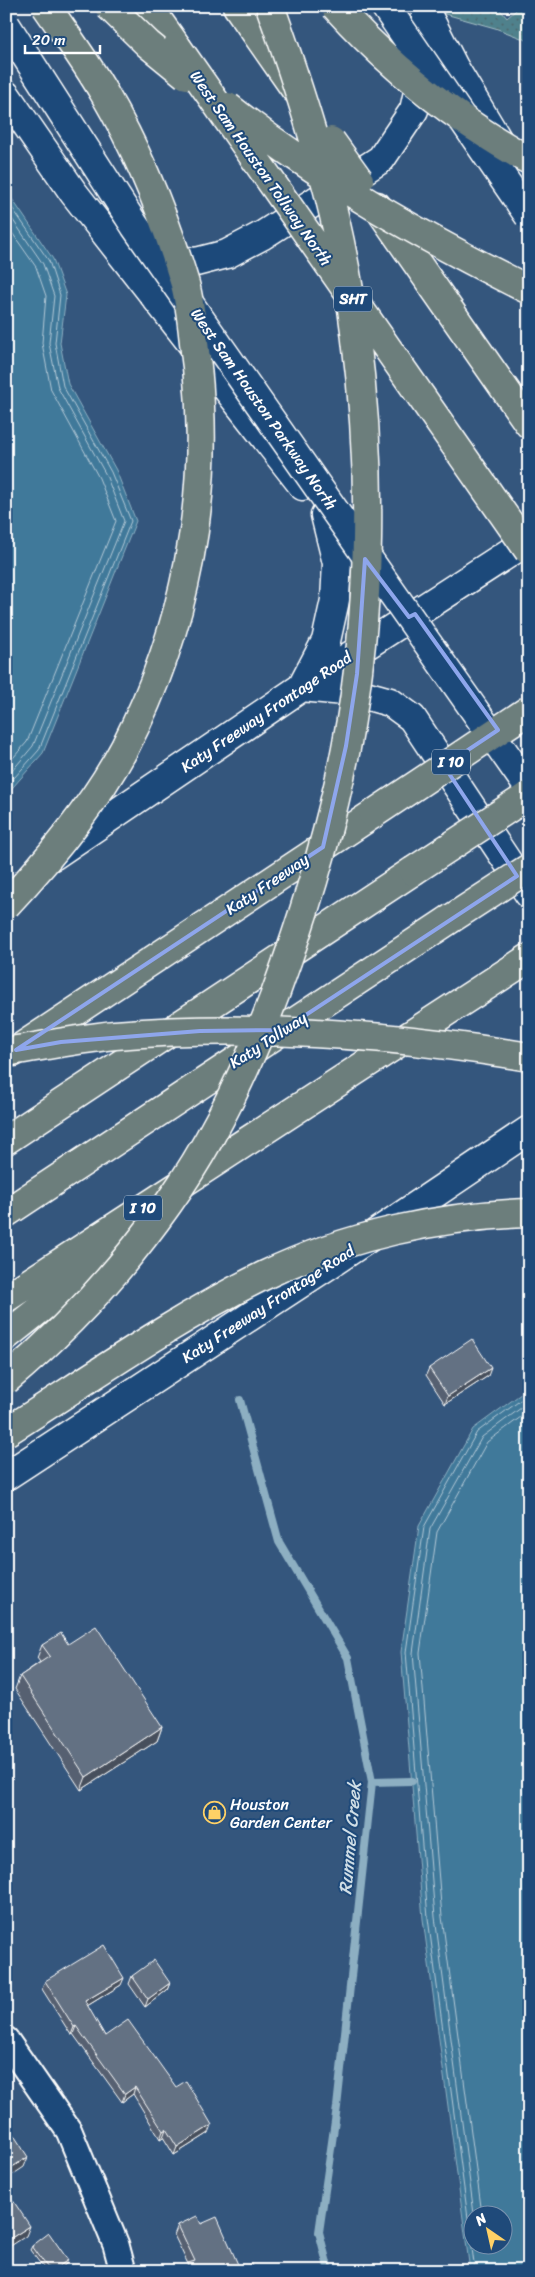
<svg xmlns="http://www.w3.org/2000/svg" width="535" height="2277" viewBox="0 0 535 2277" font-family="Sriracha,sans-serif">
  <style>
    .grass { fill: url(#grass-dots); stroke: #a7c0c6 }
    .water { fill: #41799a; stroke: #8dafc2; fill-rule: evenodd }
    .lines { fill: none; stroke-linecap: round; stroke-linejoin: round }
    .shore { stroke: #b3c9d7; stroke-width: 1 }
    .stream { stroke: #8dafc2; stroke-width: 8 }
    .street-casing { stroke: #fff; stroke-width: 29 }
    .secondary-casing { stroke: #fff; stroke-width: 31 }
    .highway-casing { stroke: #fff; stroke-width: 31 }
    .street { stroke: #1f4a7a; stroke-width: 25 }
    .secondary { stroke: #1f4a7a; stroke-width: 28 }
    .highway { stroke: #6c7e7c; stroke-width: 28 }
    .secondary-bridge-casing { stroke: #fff; stroke-width: 31; stroke-linecap: butt }
    .highway-bridge-casing { stroke: #fff; stroke-width: 31; stroke-linecap: butt }
    .secondary-bridge { stroke: #1f4a7a; stroke-width: 28 }
    .highway-bridge { stroke: #6c7e7c; stroke-width: 28 }
    .wall { fill: #566171; stroke: #fff }
    .shaded-wall { fill: #464f5c; stroke: #fff }
    .building { fill: #647183; stroke: #fff }
    .marked { fill: none; stroke: #8ea6ec; stroke-width: 4; stroke-linejoin: round }
    .labels { text-anchor: middle; dominant-baseline: central; stroke-width: 4; stroke-linejoin: round; paint-order: stroke }
    .shield { fill: #1f4a7a; stroke: #bcc9d7; stroke-width: 1 }
    .shield-label { font-size: 15px; font-weight: bold; fill: #fff }
    .street-label { font-size: 16px; fill: #fff; stroke: #1f4a7a }
    .poi-label { font-size: 16px; fill: #fff; stroke: #1f4a7a; text-anchor: start }
    .water-label { font-size: 18px; font-style: italic; fill: #d0dee6; stroke: #1f4a7a }
  </style>
  <defs>
    <pattern id="grass-dots" width="8" height="8" patternUnits="userSpaceOnUse" patternTransform="scale(1.25)"><rect width="8" height="8" fill="#4f818c"/><path d="M2 2h.1M6 6h.1" fill="none" stroke="#4e696f" stroke-width="1.8" stroke-linecap="round"/></pattern>
  </defs>
  <rect width="100%" height="100%" fill="#34567d"/>
  <filter id="ink" filterUnits="userSpaceOnUse"><feTurbulence type="fractalNoise" baseFrequency=".02" numOctaves="2"/><feDisplacementMap in="SourceGraphic" scale="10" xChannelSelector="R" yChannelSelector="G"/><feConvolveMatrix kernelMatrix="1 2 1 2 8 2 1 2 1" color-interpolation-filters="sRGB"/></filter>
  <g filter="url(#ink)">
    <!-- grass -->
    <path class="grass" d="M440,6h57l10,12 9,-8 -3,-4h16v35l-34,-13 -50,-14z"/>
    <!-- water -->
    <path class="water" d="M6,190l47,69 13,36 -6,48 8,41 48,86 20,51 -93,232 -37,42z
      M529,1388v883h-59l-47,-352 -22,-267 18,-126 54,-97zM472,2214h30v30h-30z"/>
    <g class="lines">
      <!-- shore -->
      <path class="shore" d="M6,199l43,62 11,34 -5,48 8,43 48,86 20,49 -92,229 -33,37
        M6,210l37,54 11,32 -5,47 9,45 48,87 18,46 -91,225 -27,32
        M6,224l30,43 10,29 -4,47 9,47 48,88 17,43 -89,221 -21,24
        M474,2214l-39,-297 -22,-264 17,-124 52,-92 47,-35
        M482,2214l-40,-297 -22,-264 17,-121 50,-90 42,-31
        M475,2271l-47,-353 -22,-266 18,-125 53,-95 52,-38"/>
      <!-- stream -->
      <path class="stream" d="M240,1400l39,142 69,116 24,124 -35,325 -18,125 10,39
        M372,1782l40,-1"/>
      <defs>
        <path id="street" d="M6,2040l63,91 47,114 7,26"/>
        <path id="secondary" d="M428,16l26,51 75,125
          M6,95l67,97 230,294
          M156,256l8,3 32,3 31,-8 36,-19 118,-76 33,-49 10,-45 2,-53
          M303,685l23,-44 9,-41 2,-37 -12,-48
          M302,687l52,5 36,10 22,16 117,176
          M53,856l249,-169 227,-147
          M6,1476l324,-212 199,-134"/>
        <path id="highway" d="M148,6l29,41
          M237,6l58,83
          M377,206l152,218
          M14,1052l359,-238
          M6,1140l407,-269
          M6,1213l443,-293
          M6,1298l523,-340
          M6,1336l137,-109"/>
      </defs>
      <!-- street casing -->
      <use href="#street" class="street-casing"/>
      <!-- secondary casing -->
      <use href="#secondary" class="secondary-casing"/>
      <!-- highway casing -->
      <use href="#highway" class="highway-casing"/>
      <!-- street -->
      <use href="#street" class="street"/>
      <!-- secondary -->
      <use href="#secondary" class="secondary"/>
      <!-- highway -->
      <use href="#highway" class="highway"/>
      <defs>
        <path id="secondary-bridge" d="M385,6l144,210
          M6,25l129,201 394,562"/>
        <path id="highway-bridge" d="M109,6l39,38 38,31
          M335,6c40,44 83,82 132,116 20,13 40,27 62,38
          M177,47l352,504
          M228,107c93,73 195,130 301,183
          M331,141l28,39
          M373,814l156,-104
          M413,871l116,-76
          M6,905c44,-47 89,-101 119,-158 60,-117 86,-249 72,-380 -4,-27 -5,-57 -12,-83 -20,-67 -46,-131 -81,-191 -17,-30 -38,-58 -58,-87
          M449,920l80,-52
          M6,1052c36,-6 72,-13 109,-17 139,-11 276,-1 414,22
          M6,1380c61,-51 116,-111 162,-176 52,-73 89,-156 118,-240 25,-71 46,-143 60,-216 26,-136 27,-280 9,-417 -14,-112 -47,-219 -85,-325
          M6,1432c85,-54 169,-113 259,-157 81,-39 174,-59 264,-62"/>
      </defs>
      <!-- secondary-bridge casing -->
      <use href="#secondary-bridge" class="secondary-bridge-casing"/>
      <!-- highway-bridge casing -->
      <use href="#highway-bridge" class="highway-bridge-casing"/>
      <!-- secondary-bridge -->
      <use href="#secondary-bridge" class="secondary-bridge"/>
      <!-- highway-bridge -->
      <use href="#highway-bridge" class="highway-bridge"/>
    </g>
    <!-- wall -->
    <path class="wall" d="M429,1368l59,8 -43,28 -19,-29z
      M68,1644l94,83 -5,14 -76,49 -66,-101 5,-13 20,-14 -3,-4 5,-13z
      M132,1976l38,7 -3,7 -22,17 -16,-23z
      M45,1981l76,4 -34,21 18,30 71,51 33,46 -35,22 -11,-18 -3,2 -27,-45 -11,8 -49,-68 -2,1 -29,-46z
      M201,2224l39,45 14,2h-69l3,-7 -14,-29 4,-10z
      M32,2246l34,18 -9,7h-11l-16,-21z"/>
    <!-- shaded-wall -->
    <path class="shaded-wall" d="M491,1368l-3,8 -43,28 3,-8z
      M162,1727l-5,14 -76,49 5,-13z
      M124,1978l-3,7 -39,24 3,-8z
      M170,1983l-3,7 -22,17 3,-8z
      M76,2026l-3,8 -2,1 3,-8z
      M135,2087l-2,7 -11,8 3,-8z
      M212,2125l-3,8 -35,22 3,-8z
      M166,2129l-3,8 -3,2 3,-8z
      M28,2157l-4,10 -18,12v-8z
      M30,2226l-4,10 -20,13v-4l2,-5z
      M68,2260l-2,4 -9,7h-5z"/>
    <!-- building -->
    <path class="building" d="M472,1339l19,29 -43,28 -19,-28z
      M96,1626l66,101 -76,50 -66,-101 30,-20 -8,-11 19,-12 7,11z
      M104,1945l20,33 -39,23 20,35 23,-16 48,67 10,-6 26,44 -35,22 -11,-18 -3,2 -28,-44 -10,7 -49,-68 -2,1 -29,-46z
      M154,1960l16,23 -22,16 -16,-23z
      M6,2123l22,34 -22,14z
      M6,2190l24,36 -22,14 -2,-2z
      M197,2216l4,8 16,-7 23,52 11,-5 3,7h-63l-3,-8 7,-2 -17,-36z
      M49,2233l19,27 -16,11h-2l-18,-25z"/>
  </g>
  <!-- marked area -->
  <path class="marked" d="M365,559l44,58 6,-3 83,116 -54,36 73,110 -234,154 -83,1 -139,11 -45,8 307,-203 23,-101 11,-72z"/>
  <!-- icons -->
  <defs>
    <symbol id="shop-ring" viewBox="-11 -11 22 22"><circle r="9.5" fill="#1f4a7a" stroke="#ffd166" stroke-width="1.5"/><path d="M-5-2.5h2.3a2.7 3.5 0 0 1 5.4 0H5L5.5 6h-11ZM-1.5-2.5h3a1.5 2.3 0 0 0-3 0Z" fill="#ffd166"/></symbol>
  </defs>
  <g fill-rule="evenodd">
    <use href="#shop-ring" x="202" y="1800" width="25" height="25"/>
  </g>
  <g class="labels">
    <!-- shield labels -->
    <g class="shield">
      <rect x="334" y="286.5" width="38" height="25" rx="4"/>
      <rect x="432" y="749.5" width="38" height="25" rx="4"/>
      <rect x="124" y="1195.5" width="38" height="25" rx="4"/>
    </g>
    <g class="shield-label">
      <text x="353" y="299">SHT</text>
      <text x="451" y="762">I 10</text>
      <text x="143" y="1208">I 10</text>
    </g>
    <!-- street labels -->
    <g class="street-label">
      <text transform="translate(261 168) rotate(55)">West Sam Houston Tollway North</text>
      <text transform="translate(264 409) rotate(55)">West Sam Houston Parkway North</text>
      <text transform="translate(266 712) rotate(-34)">Katy Freeway Frontage Road</text>
      <text transform="translate(267 884) rotate(-34)">Katy Freeway</text>
      <text transform="translate(268 1040) rotate(-33)">Katy Tollway</text>
      <text transform="translate(268 1304) rotate(-33)">Katy Freeway Frontage Road</text>
    </g>
    <!-- poi labels -->
    <g class="poi-label">
      <text x="230" y="1804">Houston<tspan x="230" dy="18">Garden Center</tspan></text>
    </g>
    <!-- water labels -->
    <g class="water-label">
      <text transform="translate(350 1838) rotate(-85)">Rummel Creek</text>
    </g>
  </g>
  <!-- margin -->
  <rect width="535" height="2277" fill="none" stroke="#1f4a7a" stroke-width="25"/>
  <rect x="12" y="12" width="510" height="2252" fill="none" stroke="#fff" stroke-width="2" filter="url(#ink)"/>
  <!-- north arrow -->
  <g transform="translate(488 2230) rotate(326)"><circle r="24" fill="#1f4a7a" stroke="#7992af"/>
  <path d="M0-4L9 19L0 12L-9 19Z" fill="#ffd166"/>
  <text y="-8" font-size="14" font-weight="bold" text-anchor="middle" fill="#ffffff">N</text>
  </g>
  <!-- scale -->
  <path d="M25 45v8h75v-8" fill="none" stroke="#ffffff" stroke-width="2.5"/>
  <text x="32" y="45" font-size="15" fill="#ffffff" stroke="#1f4a7a" stroke-width="4" paint-order="stroke">20 m</text>
</svg>
